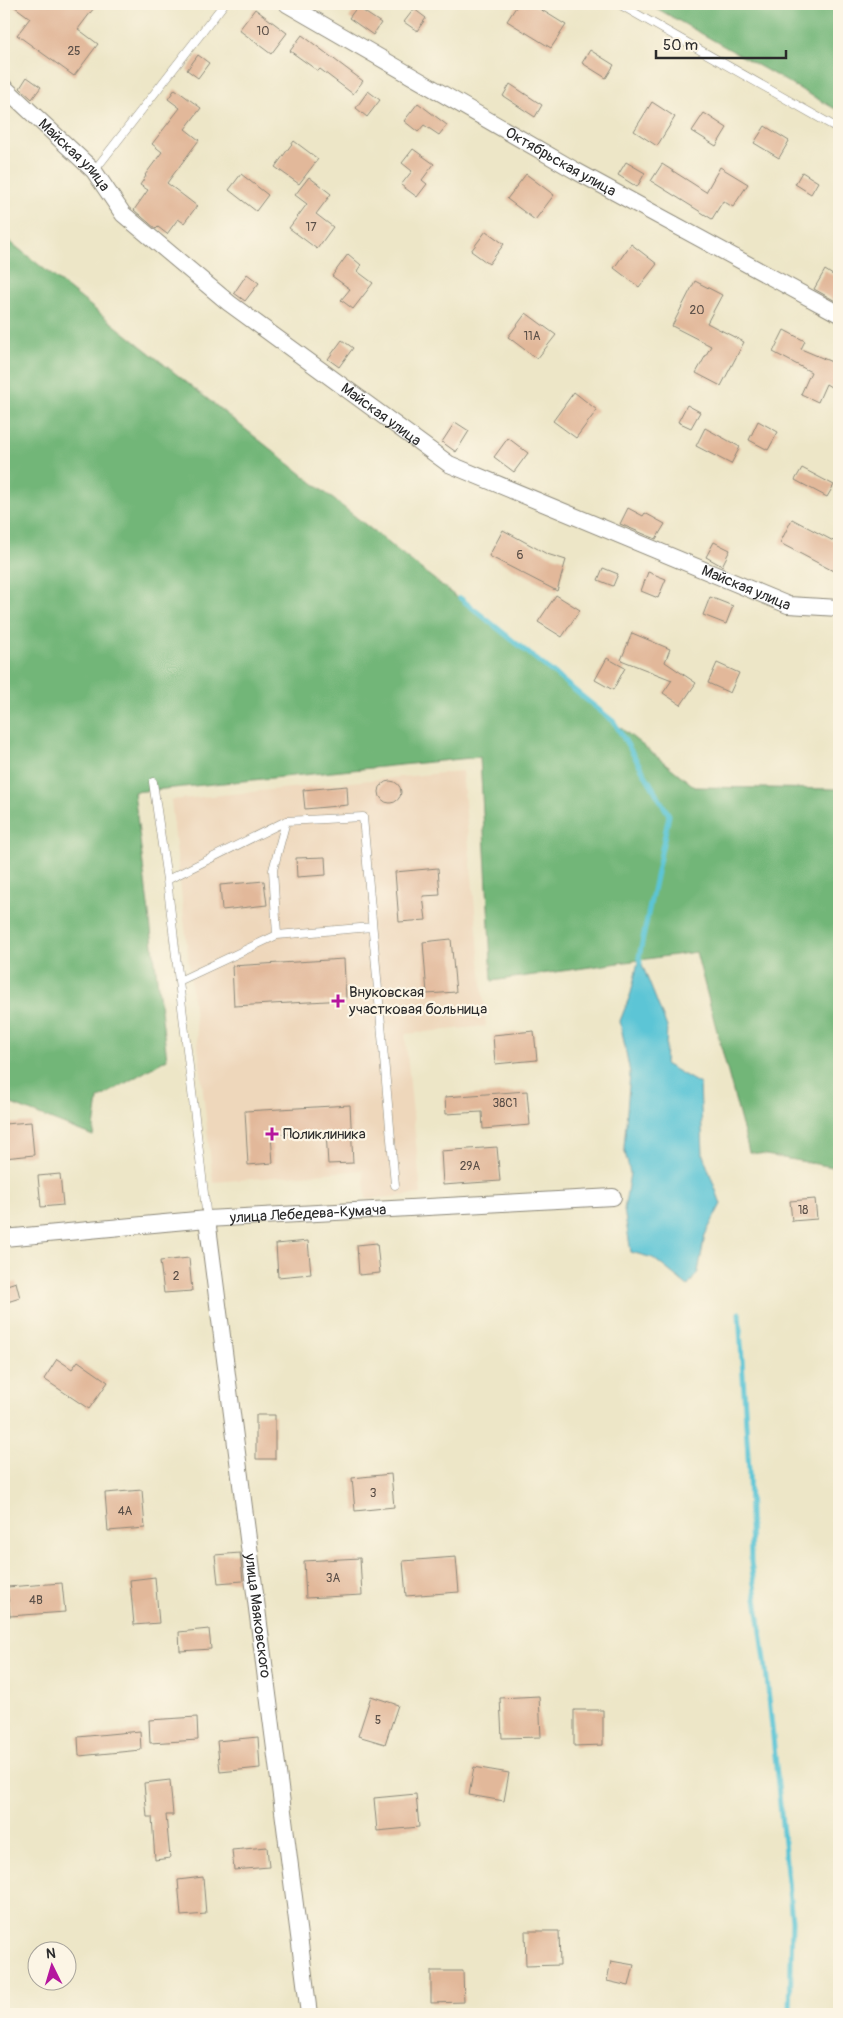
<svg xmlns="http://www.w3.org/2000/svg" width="843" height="2018" viewBox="0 0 843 2018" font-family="Pangolin,sans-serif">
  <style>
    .built { fill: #eed7bb }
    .forest { fill: #72b678; stroke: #4e7052 }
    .water { fill: #5bc5d6; stroke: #437880 }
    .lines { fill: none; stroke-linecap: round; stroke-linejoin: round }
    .stream { stroke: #5bc5d6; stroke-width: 5 }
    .building { fill: #e2b89a }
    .service-casing { stroke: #8c8879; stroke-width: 9 }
    .minor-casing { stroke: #8c8879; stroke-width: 18 }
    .service { stroke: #fff; stroke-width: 8 }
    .minor { stroke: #fff; stroke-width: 16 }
    .poi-dot { fill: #b5179e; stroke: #fcf5e5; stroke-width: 2 }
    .labels { text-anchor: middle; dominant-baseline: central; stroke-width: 4.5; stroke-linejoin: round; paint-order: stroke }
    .number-label { font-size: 12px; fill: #594e47 }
    .street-label { font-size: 15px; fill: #2b2b2b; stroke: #fcf5e5 }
    .poi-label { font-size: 15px; fill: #2b2b2b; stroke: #fcf5e5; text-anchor: start }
  </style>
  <rect width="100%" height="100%" fill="#fcf5e5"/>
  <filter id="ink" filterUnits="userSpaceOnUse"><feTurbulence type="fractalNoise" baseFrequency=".02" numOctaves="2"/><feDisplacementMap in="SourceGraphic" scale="10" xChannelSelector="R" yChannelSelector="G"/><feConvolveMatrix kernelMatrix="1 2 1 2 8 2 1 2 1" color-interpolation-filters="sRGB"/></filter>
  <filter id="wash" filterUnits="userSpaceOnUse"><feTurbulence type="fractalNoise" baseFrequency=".0096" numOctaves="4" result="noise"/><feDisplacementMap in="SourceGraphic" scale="20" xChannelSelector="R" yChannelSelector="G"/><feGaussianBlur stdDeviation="1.12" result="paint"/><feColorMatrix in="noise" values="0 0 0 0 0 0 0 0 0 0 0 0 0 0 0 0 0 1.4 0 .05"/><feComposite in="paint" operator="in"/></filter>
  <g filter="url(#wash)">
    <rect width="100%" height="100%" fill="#ede6c7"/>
    <!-- built -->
    <path class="built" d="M462,771l24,255 -81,8 16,160 -55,5 -3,-29 -150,12 -42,-382z"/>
    <!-- forest -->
    <path class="forest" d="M649,4h190v107z
      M4,237l691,550 144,2v379l-90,-16 -53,-200 -204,29 -12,-224 -346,35 33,267 -69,40 -5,37 -89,-35z"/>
    <!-- water -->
    <path class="water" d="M639,957l28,70 -2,37 35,20 3,71 18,49 -16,31 -7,37 -10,14 -35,-28 -22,-6 -7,-42 6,-37 -6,-25 6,-75 -10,-52 11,-28z"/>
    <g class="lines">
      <!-- stream -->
      <path class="stream" d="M460,598l154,124 55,93 -30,142 1,6
        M739,1313l10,158 2,92 14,97 27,260 -2,94"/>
    </g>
    <g id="blocks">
      <!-- building -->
      <path class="building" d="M11,4h86l-19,25 20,15 -24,32 -57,-41 13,-17z
        M518,4h14l34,21 -15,23 -44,-27z
        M357,7l24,16 -8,12 -24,-17z
        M255,9l32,24 -16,21 -32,-24z
        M414,9l12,9 -9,13 -13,-9z
        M302,35l61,46 -10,13 -33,-25 -2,2 -28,-20z
        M590,50l24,15 -8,13 -24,-15z
        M198,55l11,8 -11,15 -11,-8z
        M27,77l14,10 -9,12 -12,-11z
        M510,84l32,21 -7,12 -32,-21z
        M175,89l26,19 -16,21 14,11 -32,43 30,23 -13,17 -6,-4 -11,15 -9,-7 -2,2 -22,-19 14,-20 -8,-5 6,-9 -1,-1 17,-23 -10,-8 28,-36 -12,-9z
        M368,91l12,9 -13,17 -11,-9z
        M652,102l23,15 -18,29 -23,-15z
        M418,103l29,22 -8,10 -15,-10 -6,7 -14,-11z
        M704,113l23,15 -11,18 -24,-15z
        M765,126l24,15 -10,17 -25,-15z
        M294,141l24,18 -19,25 -24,-17z
        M413,149l21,15 -12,16 5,4 -10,13 -16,-12 11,-14 -10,-8z
        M626,162l19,11 -8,14 -19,-12z
        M662,164l44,28 14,-25 28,17 -15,23 -10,-6 -11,18 -61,-38z
        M802,172l16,10 -7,12 -16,-10z
        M241,174l27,21 -12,16 -27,-21z
        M526,174l28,21 -19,25 -28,-21z
        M309,177l22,17 -15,20 17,13 -16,22 -28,-21 18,-24 -12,-9z
        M486,231l18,13 -15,20 -18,-13z
        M631,244l26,20 -18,23 -25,-19z
        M348,254l13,11 -4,6 16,12 -20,26 -12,-9 9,-11 -18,-13z
        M825,270l14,9v24l-25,-14z
        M247,274l12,9 -14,18 -11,-8z
        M695,281l27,14 -15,28 37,19 -23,44 -25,-13 15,-27 -39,-20z
        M526,313l30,22 -19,24 -29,-22z
        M784,330l21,11 -4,8 38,16v27l-13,-8 -8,18 -17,-8 10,-22 -38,-20z
        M342,340l11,8 -14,19 -11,-8z
        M574,392l23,18 -21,28 -23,-17z
        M687,405l13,7 -9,16 -13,-6z
        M758,421l20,11 -10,18 -19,-10z
        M455,422l14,9 -13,21 -14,-10z
        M705,428l35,19 -9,17 -35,-18z
        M508,438l20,15 -14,19 -20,-15z
        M802,468l32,17 -7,12 -32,-17z
        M628,508l15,8 2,-3 20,11 -9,15 -36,-15z
        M792,519l47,25v30l-59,-31z
        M503,530l44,24 19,6 -9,31 -68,-35z
        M714,542l16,8 -8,16 -16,-9z
        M603,568l15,6 -5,12 -15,-6z
        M648,572l18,7 -8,19 -17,-7z
        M556,595l24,15 -18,27 -24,-15z
        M710,597l23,9 -7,18 -23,-9z
        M632,633l38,16 -5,13 31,21 -15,22 -18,-12 9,-13 -51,-20z
        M607,658l18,10 -12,22 -18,-10z
        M717,663l22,10 -9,20 -22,-10z
        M379 792a11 11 0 1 1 22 0a11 11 0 1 1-22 0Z
        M347,786l1,19 -43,4 -2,-19z
        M325,857l1,18 -29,2 -1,-19z
        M438,868l2,27 -17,1 3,24 -27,2 -4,-50z
        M264,881l3,24 -45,5 -2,-25z
        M451,939l5,53 -29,2 -4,-52z
        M344,959l2,41 -112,6 -2,-40z
        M534,1031l3,29 -42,4 -2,-29z
        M527,1091l3,34 -47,4 -1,-17 -36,2 -1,-17z
        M350,1105l3,58 -25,1 -2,-32 -55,3 2,28 -25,2 -3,-54z
        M31,1122l3,33 -30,3v-34z
        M497,1147l3,34 -57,4 -2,-34z
        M60,1174l3,31 -22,2 -3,-31z
        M815,1199l2,20 -25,2 -2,-20z
        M308,1241l3,33 -33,3 -2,-33z
        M377,1243l3,30 -21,2 -2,-30z
        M189,1258l3,33 -28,2 -4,-32z
        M16,1282l4,16 -16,5v-17z
        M57,1359l15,10 6,-8 30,21 -19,27 -45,-30z
        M256,1415h19v44h-19z
        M391,1474l3,33 -39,4 -3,-33z
        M142,1490l3,38 -37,3 -3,-38z
        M240,1553l3,28 -25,2 -3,-28z
        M456,1557l3,35 -53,4 -3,-35z
        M360,1558l2,37 -56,3 -2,-37z
        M155,1577l4,46 -25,2 -4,-45z
        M62,1583l3,29 -55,4 -3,-29z
        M209,1629l2,20 -31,2 -1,-19z
        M371,1696l27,9 -13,39 -27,-8z
        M539,1696l2,41 -39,1 -2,-40z
        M574,1710h29v35l-29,1z
        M197,1717l1,23 -48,3 -1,-23z
        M140,1731l1,19 -62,6 -1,-19z
        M258,1737l2,31 -40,4 -3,-31z
        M474,1767l35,6 -5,28 -35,-6z
        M170,1780l3,35h-7l4,43 -15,2 -3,-43h-5l-3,-34z
        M416,1794l3,33 -42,4 -3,-33z
        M267,1847l2,20 -35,3 -2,-20z
        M203,1877l3,37 -25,2 -3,-36z
        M525,1931h34l1,34 -34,1z
        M611,1961l23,4 -5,21 -22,-5z
        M431,1971h32l1,31 -33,1z"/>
    </g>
  </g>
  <g filter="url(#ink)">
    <use href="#blocks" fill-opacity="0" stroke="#8c8879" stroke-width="1"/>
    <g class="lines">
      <defs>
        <path id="service" d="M619,4l220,125
          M94,171l130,-167
          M153,782l14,98 40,339
          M167,880l119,-59 77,-4 32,368
          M277,935l-4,-65 13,-49
          M179,981l98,-46 95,-8"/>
        <g id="minor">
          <path id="s1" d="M287,4l289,167 263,143"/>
          <path id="s2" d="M4,87l90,84 29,43 106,89 220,161 339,141 51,3"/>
          <path id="s3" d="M207,1219l102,795"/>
          <path id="s4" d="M4,1238l203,-19 406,-22"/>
        </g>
      </defs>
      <!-- service casing -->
      <use href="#service" class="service-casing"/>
      <!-- minor casing -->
      <use href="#minor" class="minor-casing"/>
      <!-- service -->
      <use href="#service" class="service"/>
      <!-- minor -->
      <use href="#minor" class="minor"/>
    </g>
  </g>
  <!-- markers -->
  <g class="poi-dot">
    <path d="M335.5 993.5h5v5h5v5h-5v5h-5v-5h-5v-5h5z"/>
    <path d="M269.5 1126.5h5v5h5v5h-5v5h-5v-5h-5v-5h5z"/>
  </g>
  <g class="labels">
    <!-- number labels -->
    <g class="number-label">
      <text x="263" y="31">10</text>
      <text x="74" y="51">25</text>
      <text x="311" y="227">17</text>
      <text x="697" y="310">20</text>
      <text x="532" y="336">11А</text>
      <text x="520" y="555">6</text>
      <text x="505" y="1103">38С1</text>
      <text x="470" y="1166">29А</text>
      <text x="803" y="1210">18</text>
      <text x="176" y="1276">2</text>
      <text x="373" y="1493">3</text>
      <text x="125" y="1511">4А</text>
      <text x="333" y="1578">3А</text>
      <text x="36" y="1600">4В</text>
      <text x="378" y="1720">5</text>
    </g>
    <!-- street labels -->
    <g class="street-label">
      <text stroke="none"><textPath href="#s2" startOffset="98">Майская улица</textPath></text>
      <text stroke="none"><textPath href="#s1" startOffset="316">Октябрьская улица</textPath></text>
      <text stroke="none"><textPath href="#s2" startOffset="502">Майская улица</textPath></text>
      <text stroke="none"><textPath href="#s2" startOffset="908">Майская улица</textPath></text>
      <text stroke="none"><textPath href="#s4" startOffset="305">улица Лебедева-Кумача</textPath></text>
      <text stroke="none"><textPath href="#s3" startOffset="400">улица Маяковского</textPath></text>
    </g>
    <!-- poi labels -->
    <g class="poi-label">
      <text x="349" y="992">Внуковская<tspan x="349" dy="17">участковая больница</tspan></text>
      <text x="283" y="1134">Поликлиника</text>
    </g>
  </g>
  <!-- margin -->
  <rect width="843" height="2018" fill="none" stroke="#fcf5e5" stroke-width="20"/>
  <!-- north arrow -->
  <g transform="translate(52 1966) rotate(355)"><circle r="24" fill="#fcf5e5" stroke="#a8a49b"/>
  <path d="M0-4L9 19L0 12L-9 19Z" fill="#b5179e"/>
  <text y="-8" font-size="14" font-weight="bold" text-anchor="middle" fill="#2b2b2b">N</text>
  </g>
  <!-- scale -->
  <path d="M656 50v8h130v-8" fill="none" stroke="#2b2b2b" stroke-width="2.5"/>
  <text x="663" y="50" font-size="15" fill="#2b2b2b" stroke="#fcf5e5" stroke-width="4" paint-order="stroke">50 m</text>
</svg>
